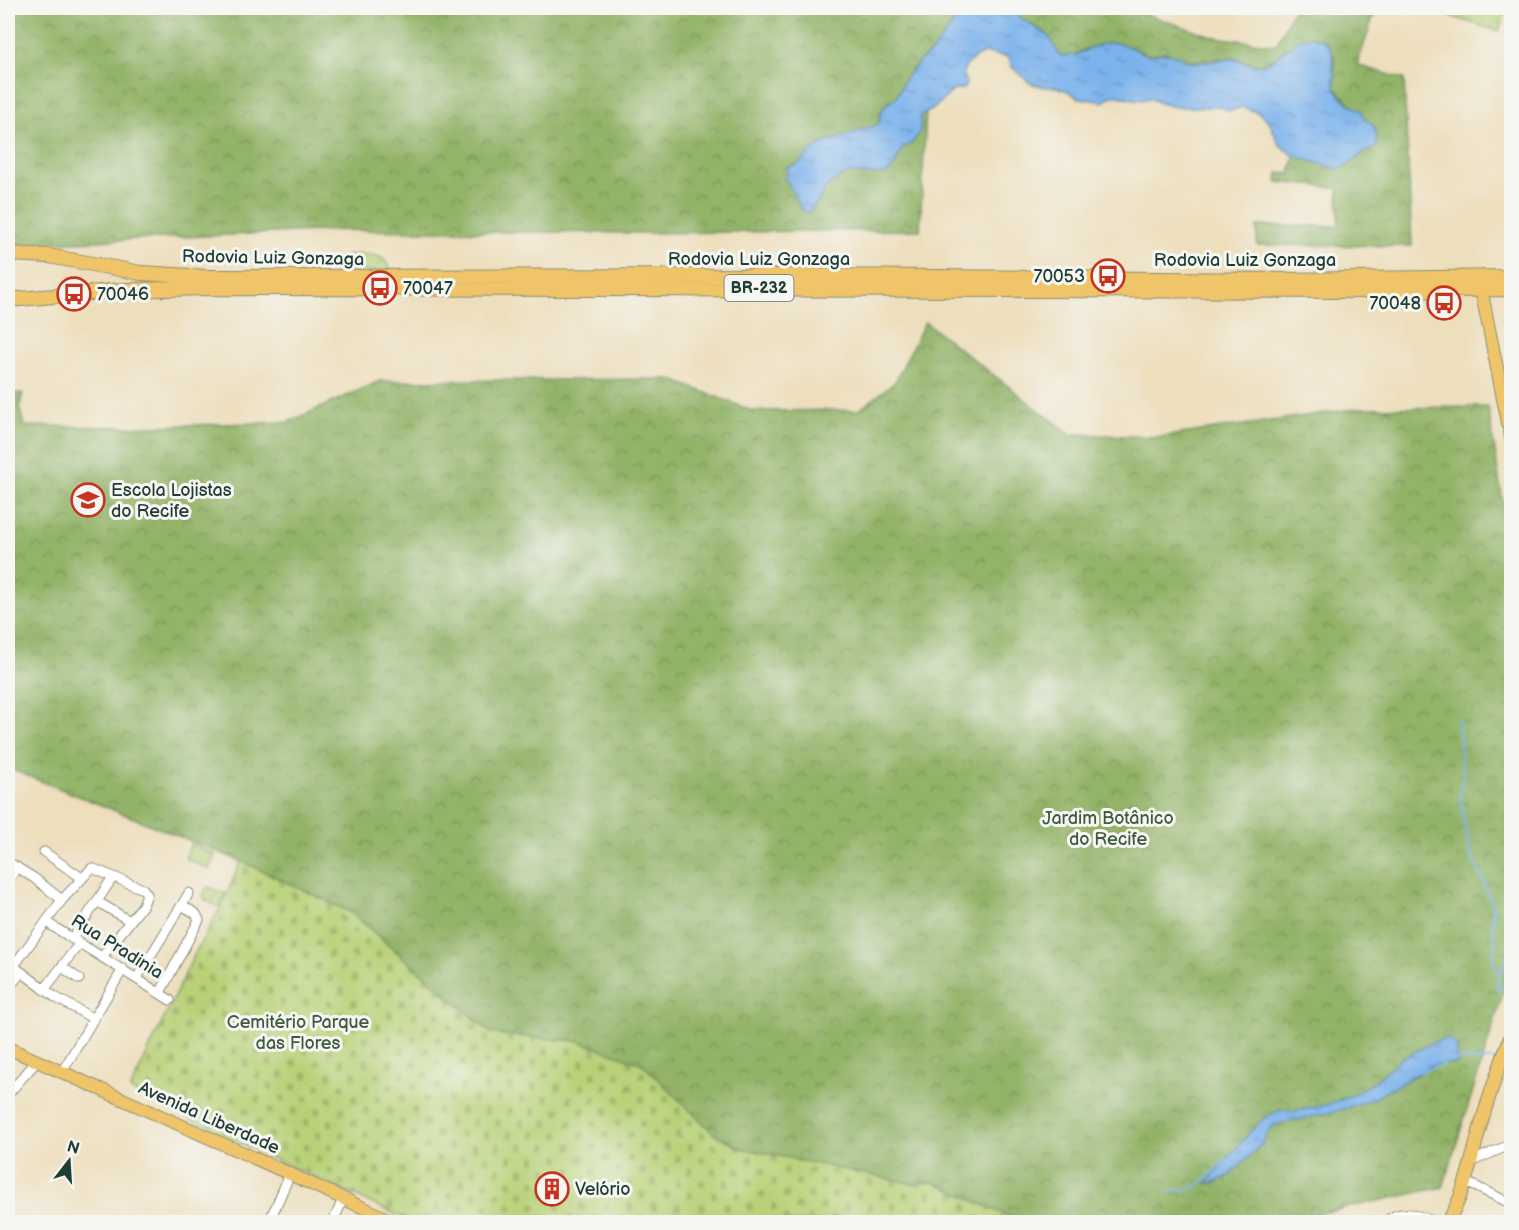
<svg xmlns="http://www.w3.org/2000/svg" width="1519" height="1230" viewBox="0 0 1519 1230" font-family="'Balsamiq Sans',sans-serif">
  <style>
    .grass { fill: url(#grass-dots); stroke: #6c8756; stroke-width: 1.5 }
    .forest { fill: url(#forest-crowns); stroke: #58784e; stroke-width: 1.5 }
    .cemetery { fill: url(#cemetery-stones); stroke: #6c8756; stroke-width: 1.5 }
    .park { fill: url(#park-crowns); stroke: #6c8756; stroke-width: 1.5 }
    .pitch { fill: #b8d177; stroke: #6c8756; stroke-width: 1.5 }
    .water { fill: url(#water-ripples); stroke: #4e7890; stroke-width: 1.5 }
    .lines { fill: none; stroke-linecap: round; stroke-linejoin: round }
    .stream { stroke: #7db3ec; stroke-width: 2 }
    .minor-casing { stroke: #868e78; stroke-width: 11 }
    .major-casing { stroke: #868e78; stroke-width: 14 }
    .highway-casing { stroke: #868e78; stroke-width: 16 }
    .minor { stroke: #fff; stroke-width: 9 }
    .major { stroke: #f0c469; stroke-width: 12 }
    .highway { stroke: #f0c469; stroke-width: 14 }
    .labels { text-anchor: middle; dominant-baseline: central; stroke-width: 6; stroke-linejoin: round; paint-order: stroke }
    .shield { fill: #f6f6f2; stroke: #60746d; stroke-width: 1.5 }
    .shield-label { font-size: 16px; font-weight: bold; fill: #1f3d34 }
    .street-label { font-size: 18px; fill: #1f3d34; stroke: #f6f6f2 }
    .poi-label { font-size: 18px; fill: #1f3d34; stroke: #f6f6f2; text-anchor: start }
    .park-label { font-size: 18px; fill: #3e5b41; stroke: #f6f6f2 }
  </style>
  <defs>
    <pattern id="grass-dots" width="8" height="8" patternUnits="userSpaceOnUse" patternTransform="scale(1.5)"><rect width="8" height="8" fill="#b8d177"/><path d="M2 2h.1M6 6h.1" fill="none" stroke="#9eb468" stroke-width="1.8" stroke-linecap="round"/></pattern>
    <pattern id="forest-crowns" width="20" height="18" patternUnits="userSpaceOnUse" patternTransform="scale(1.5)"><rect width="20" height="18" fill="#92b368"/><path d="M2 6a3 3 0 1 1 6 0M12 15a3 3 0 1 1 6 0" fill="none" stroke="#779356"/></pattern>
    <pattern id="cemetery-stones" width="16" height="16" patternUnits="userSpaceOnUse" patternTransform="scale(1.5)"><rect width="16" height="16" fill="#b8d177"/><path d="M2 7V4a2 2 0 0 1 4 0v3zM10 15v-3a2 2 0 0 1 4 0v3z" fill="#9eb468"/></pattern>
    <pattern id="park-crowns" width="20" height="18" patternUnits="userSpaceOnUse" patternTransform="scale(1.5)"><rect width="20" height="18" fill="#b8d177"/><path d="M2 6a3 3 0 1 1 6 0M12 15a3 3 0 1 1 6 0" fill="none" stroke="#9eb468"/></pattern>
    <pattern id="water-ripples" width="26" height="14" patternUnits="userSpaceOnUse" patternTransform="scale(1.5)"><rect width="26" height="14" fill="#7db3ec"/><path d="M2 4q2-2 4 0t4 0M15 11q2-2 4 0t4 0" fill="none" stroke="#6693c0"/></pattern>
  </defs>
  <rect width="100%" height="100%" fill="#f6f6f2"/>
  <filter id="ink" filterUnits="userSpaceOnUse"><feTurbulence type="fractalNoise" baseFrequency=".0167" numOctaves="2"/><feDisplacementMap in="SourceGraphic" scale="12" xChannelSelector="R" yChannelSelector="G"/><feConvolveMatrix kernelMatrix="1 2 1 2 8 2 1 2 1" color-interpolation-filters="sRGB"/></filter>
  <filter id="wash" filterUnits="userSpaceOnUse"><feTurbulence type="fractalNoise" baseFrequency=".008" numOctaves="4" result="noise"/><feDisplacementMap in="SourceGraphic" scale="24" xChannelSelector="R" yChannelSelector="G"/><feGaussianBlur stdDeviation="1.35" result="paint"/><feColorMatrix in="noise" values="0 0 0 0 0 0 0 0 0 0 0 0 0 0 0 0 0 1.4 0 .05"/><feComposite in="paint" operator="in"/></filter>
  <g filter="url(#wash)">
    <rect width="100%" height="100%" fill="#eddebc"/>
    <!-- grass -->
    <path class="grass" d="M1429,8h77l-7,23 -70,-21z"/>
    <!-- forest -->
    <path class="forest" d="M8,8h952l1,5 -28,38 -13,10 -16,19 -5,13 27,18 -6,119 -283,3 -299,-3 -330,15z
      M1012,8h115l88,29 61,8 18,-37 82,1 -19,56 47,14 8,167 -155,-1v-19h82l-1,-38 -61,-6 1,-9 12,1 4,-18 11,2 56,-3 5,-4 -2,-32 -29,-32 -1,-32 -23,-18 -21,9 -11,7 -3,6 -18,6 -25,-7 -42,3 -26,-9 -19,3 -6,-4c-11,-1 -45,-5 -54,-2 -10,4 -14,10 -27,6l-13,-22 -24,-14z
      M925,322l145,112 90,3 200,-29 128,-1 23,148v413l-68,219 -163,35h-260l-86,-40 -21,2 -173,-36 -26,-14 -72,-70 -64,-23 -86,-7 -142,-122 -109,-51 -233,-93v-375h15l-4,15 6,18 97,1 166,-5 92,-41 290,-2 83,32 106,-1 36,-28z"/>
    <!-- cemetery -->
    <path class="cemetery" d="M241,861l109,51 142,122 86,7 64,23 72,70 26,14 173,36 21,-2 86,40h-608l-151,-69 -131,-63 66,-139 25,-44z"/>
    <!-- park -->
    <path class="park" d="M360,254c17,2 24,0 31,17l-58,1 12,-16z
      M207,887l19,7 -6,13 -15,-7 -2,-5z"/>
    <!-- pitch -->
    <path class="pitch" d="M191,844l24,11 -6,14 -24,-11z"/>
    <!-- water -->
    <path class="water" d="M960,8h52l10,11 27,17 10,19c19,6 35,-15 57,-12 11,1 20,8 30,11 6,3 12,-1 18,-1 9,-1 17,6 26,8 12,4 28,-2 41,-2 8,0 17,7 26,6 22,0 33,-29 56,-28 27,3 18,31 22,49 2,9 17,21 26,24l3,9c13,5 14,16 12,29l-10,3 -19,15 -9,3 -44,-13 -15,-12 -10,-23 -12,-9 -15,-5 -12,4 -10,-4h-45l-15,-4 -11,-5 -8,2 -23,-4h-7l-8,6 -24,-4 -11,-7 -12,-4h-11l-15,-4 -18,-16 -3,-10 -24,-4c-8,2 -22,12 -22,22 1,3 3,6 3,10l-3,4 -9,1 -22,20 -11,5 -1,17 -9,12 -8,3 -9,20 -8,7 -24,1 -11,-3 -10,5 -15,9 -7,14 -10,12 -6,-1 -18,-33 3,-11 10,-3 21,-19 57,-20 3,-2 1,-9 6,-10 10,-6 8,-18 16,-19 13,-10 28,-38z
      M1448,1038l9,8v18h-22l-62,35 -36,12 -63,14 -8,9 -3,9 -34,33 -15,7h-7l43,-51 14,-14 16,-8 16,1 34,-7 24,-10 23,-14 23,-21 32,-16z"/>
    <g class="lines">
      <!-- stream -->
      <path class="stream" d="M1509,637l3,14
        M1458,718l5,57 -3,24 11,58 11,19 4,14 7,16v25l3,15 -3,11 1,8 6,9 -3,13 6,3
        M1501,973l11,-31
        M1455,1060h42
        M1418,1072l26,-8
        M1170,1191l25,-3 32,-29"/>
    </g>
  </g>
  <g filter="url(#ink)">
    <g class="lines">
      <defs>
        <path id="minor" d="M44,852l38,26
          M8,862l26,16 28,22
          M8,881l9,-14
          M98,902l32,19
          M46,922l124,78
          M72,939l41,-62
          M8,962l47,35 39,22
          M13,967l49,-67 30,-32 51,21 4,5 -4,11 -41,52
          M62,967l17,12
          M137,978l52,-85
          M8,988l13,-15
          M44,990l35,-46
          M160,993l39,-73 -3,-6 -14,-9
          M62,1072l61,-103
          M8,1094l29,-33
          M1470,1162l42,-18
          M1464,1181l48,23
          M269,1222l21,-48
          M333,1222l10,-23
          M1386,1222c15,-15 33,-6 50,0"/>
        <path id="major" d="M1481,289l31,154
          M8,1048l282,126 104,48
          M1446,1222c18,-19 29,-80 38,-108 8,-27 18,-55 28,-82"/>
        <path id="highway" d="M8,254l41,2 92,17 66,4 607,-1 464,4 234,-3
          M8,300l115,-10 86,-2 1190,3 113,-2"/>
      </defs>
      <!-- minor casing -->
      <use href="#minor" class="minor-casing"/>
      <!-- major casing -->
      <use href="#major" class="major-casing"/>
      <!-- highway casing -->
      <use href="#highway" class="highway-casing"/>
      <!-- minor -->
      <use href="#minor" class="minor"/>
      <!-- major -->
      <use href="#major" class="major"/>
      <!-- highway -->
      <use href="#highway" class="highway"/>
    </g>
  </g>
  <!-- icons -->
  <defs>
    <symbol id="bus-ring" viewBox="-11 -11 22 22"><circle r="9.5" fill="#f6f6f2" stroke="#c8321e" stroke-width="1.5"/><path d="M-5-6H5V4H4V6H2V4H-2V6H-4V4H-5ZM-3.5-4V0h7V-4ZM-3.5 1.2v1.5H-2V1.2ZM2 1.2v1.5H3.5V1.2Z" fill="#c8321e"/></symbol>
    <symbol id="school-ring" viewBox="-11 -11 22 22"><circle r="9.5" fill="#f6f6f2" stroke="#c8321e" stroke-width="1.5"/><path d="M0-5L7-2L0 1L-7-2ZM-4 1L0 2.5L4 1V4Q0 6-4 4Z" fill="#c8321e"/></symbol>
    <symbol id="building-ring" viewBox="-11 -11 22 22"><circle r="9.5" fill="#f6f6f2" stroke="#c8321e" stroke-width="1.5"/><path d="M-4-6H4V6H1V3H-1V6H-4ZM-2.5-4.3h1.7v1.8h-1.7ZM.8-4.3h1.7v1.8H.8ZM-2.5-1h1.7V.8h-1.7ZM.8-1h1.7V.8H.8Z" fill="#c8321e"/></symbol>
  </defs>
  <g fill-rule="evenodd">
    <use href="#bus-ring" x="1089" y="257" width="38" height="38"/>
    <use href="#bus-ring" x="361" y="269" width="38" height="38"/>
    <use href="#bus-ring" x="55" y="275" width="38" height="38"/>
    <use href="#bus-ring" x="1425" y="284" width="38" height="38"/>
    <use href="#school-ring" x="69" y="481" width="38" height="38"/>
    <use href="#building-ring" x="533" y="1170" width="38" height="38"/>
  </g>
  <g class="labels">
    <!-- shield labels -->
    <rect class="shield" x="724.5" y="275" width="69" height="26" rx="4.5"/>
    <g class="shield-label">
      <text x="759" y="288">BR-232</text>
    </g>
    <!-- street labels -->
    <g class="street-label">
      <text transform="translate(273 258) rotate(1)">Rodovia Luiz Gonzaga</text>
      <text x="759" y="259">Rodovia Luiz Gonzaga</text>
      <text x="1245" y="260">Rodovia Luiz Gonzaga</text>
      <text transform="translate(117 947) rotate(32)">Rua Pradinia</text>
      <text transform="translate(209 1118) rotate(24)">Avenida Liberdade</text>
    </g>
    <!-- poi labels -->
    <g class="poi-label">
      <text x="1085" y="276" text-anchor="end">70053</text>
      <text x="403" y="288">70047</text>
      <text x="97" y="294">70046</text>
      <text x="1421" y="303" text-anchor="end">70048</text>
      <text x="111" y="490">Escola Lojistas<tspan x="111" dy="21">do Recife</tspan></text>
      <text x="575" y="1189">Velório</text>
    </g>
    <!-- park labels -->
    <g class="park-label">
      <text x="1108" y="818">Jardim Botânico<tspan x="1108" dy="21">do Recife</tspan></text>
      <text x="298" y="1022">Cemitério Parque<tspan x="298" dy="21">das Flores</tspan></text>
    </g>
  </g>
  <!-- margin -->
  <rect width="1519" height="1230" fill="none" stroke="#f6f6f2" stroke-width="30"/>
  <!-- north arrow -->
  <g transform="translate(69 1161) rotate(17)" stroke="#f6f6f2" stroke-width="4.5" paint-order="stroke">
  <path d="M0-4.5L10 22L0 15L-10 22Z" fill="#1f3d34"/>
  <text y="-9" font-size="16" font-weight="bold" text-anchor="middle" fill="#1f3d34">N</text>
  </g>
</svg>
